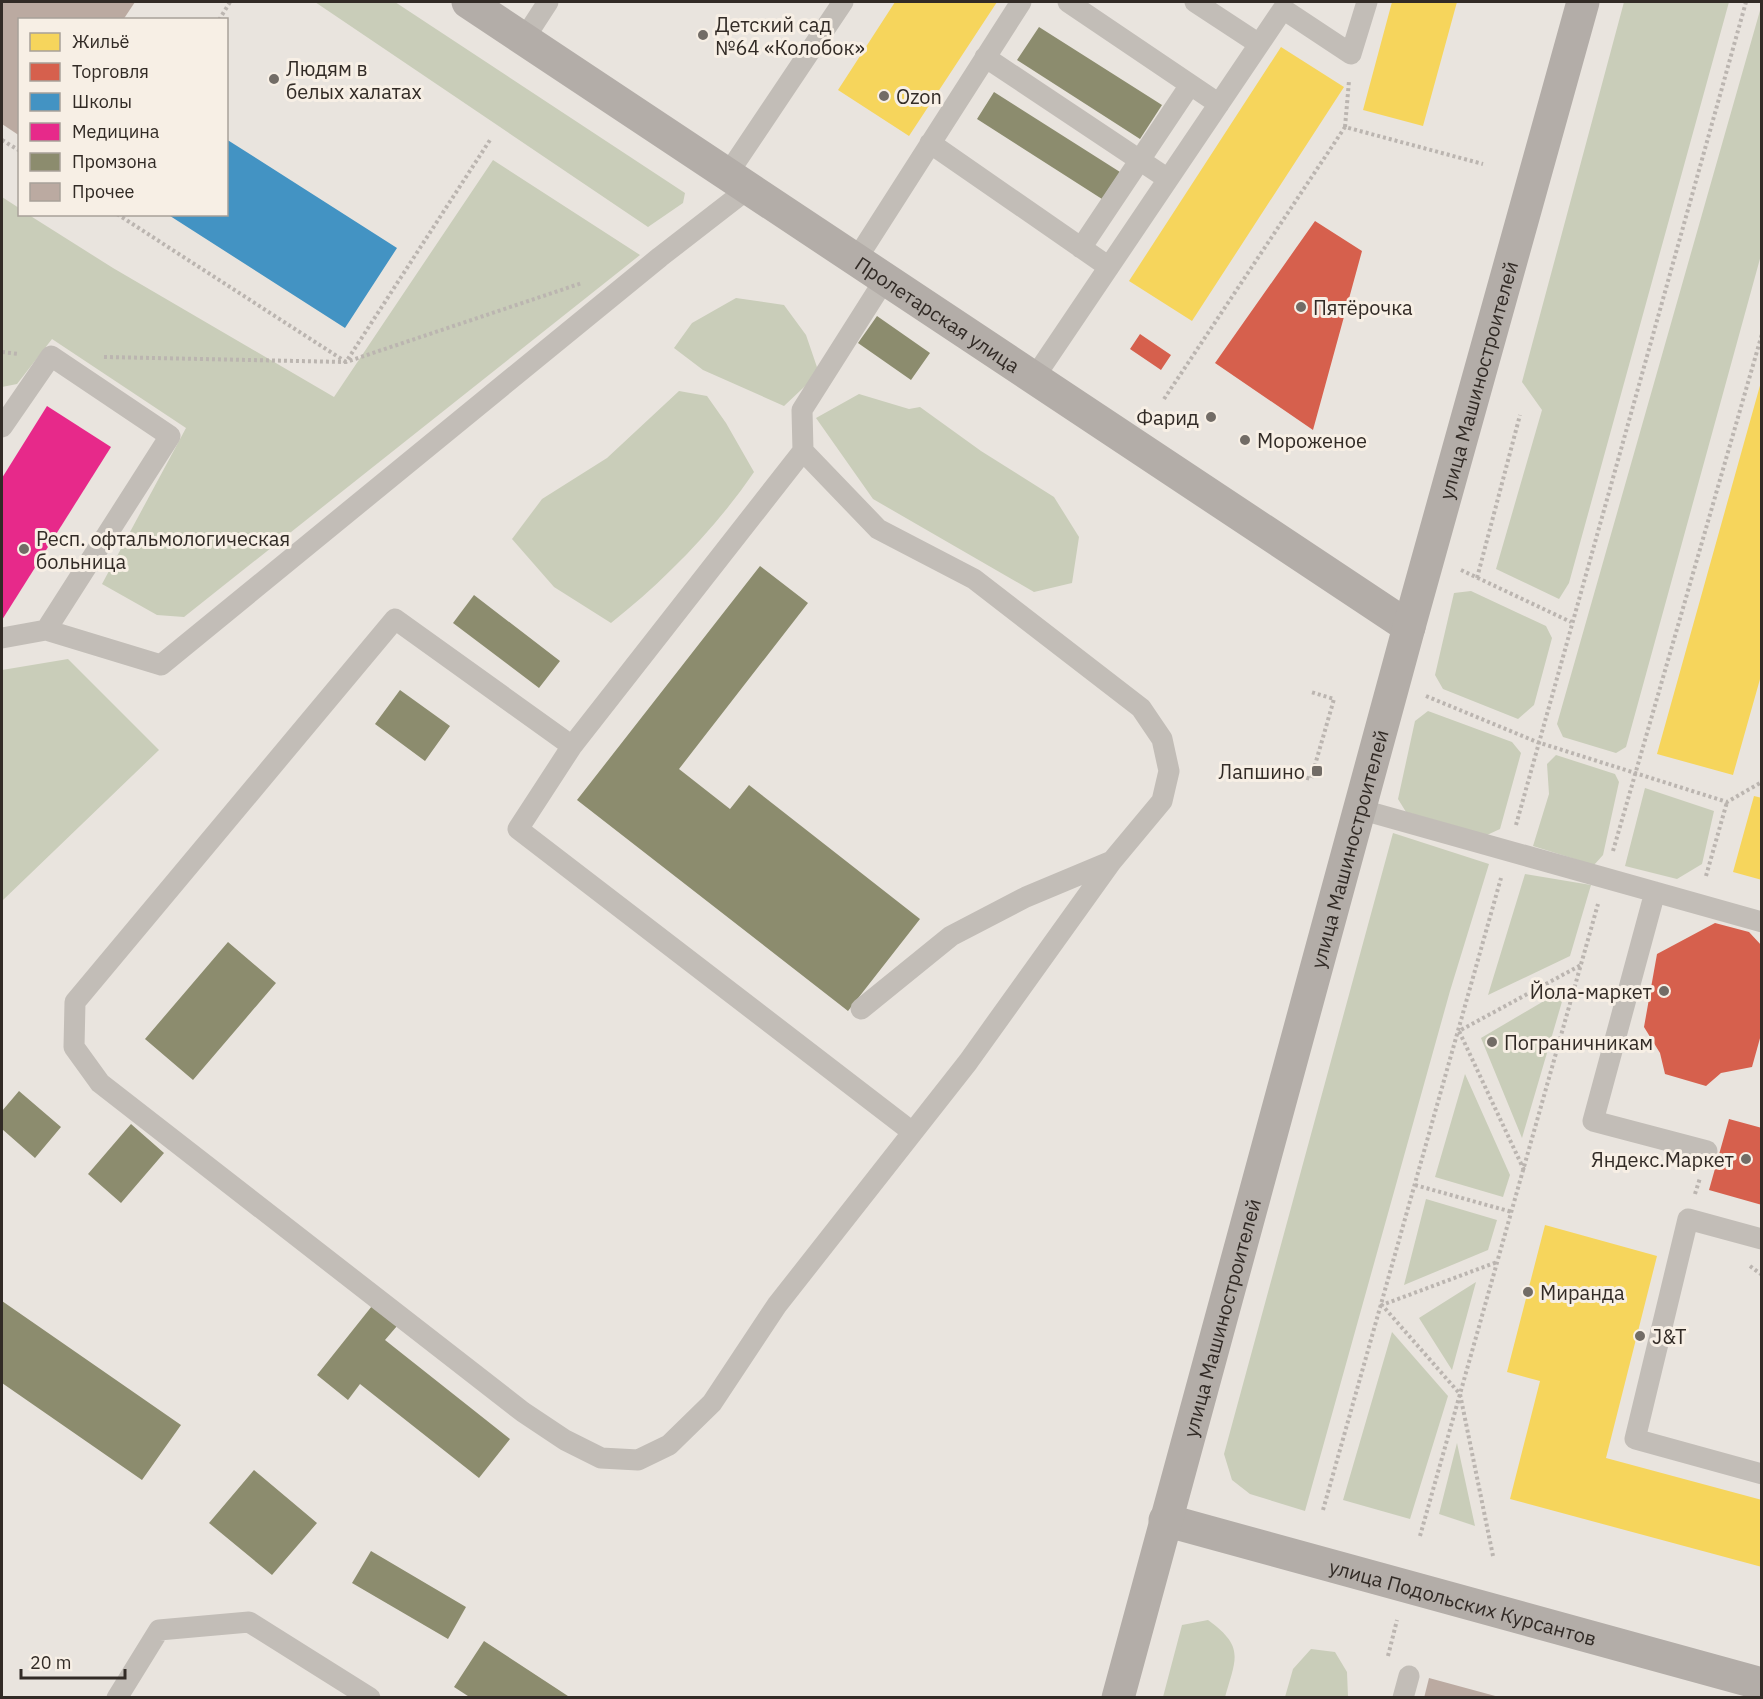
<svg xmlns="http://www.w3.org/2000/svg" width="1763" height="1699" viewBox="0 0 1763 1699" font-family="'IBM Plex Sans',sans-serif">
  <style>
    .green { fill: #c9cdb9 }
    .homes { fill: #f6d55c }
    .shops { fill: #d6604d }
    .schools { fill: #4393c3 }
    .health { fill: #e7298a }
    .industry { fill: #8c8c6e }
    .building { fill: #bbaaa1 }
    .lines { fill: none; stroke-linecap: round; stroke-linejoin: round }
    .path { stroke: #bbb5b0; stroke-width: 4; stroke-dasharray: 3 3; stroke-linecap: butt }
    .lane { stroke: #c2bdb7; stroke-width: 21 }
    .secondary { stroke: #b3ada8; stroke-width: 33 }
    .poi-dot { fill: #726c66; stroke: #f7efe5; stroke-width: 2 }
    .labels { text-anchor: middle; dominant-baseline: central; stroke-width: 6; stroke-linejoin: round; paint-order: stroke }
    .poi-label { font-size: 20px; fill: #322b26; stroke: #f7efe5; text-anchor: start }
    .street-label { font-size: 20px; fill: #322b26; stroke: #f7efe5 }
  </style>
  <rect width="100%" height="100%" fill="#e9e4de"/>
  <!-- green -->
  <path class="green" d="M315,2h80l290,191 -2,10 -35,24z
    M1624,2h105l-160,581 -10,16 -63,-30 46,-159 -20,-28z
    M1761,7v248l-135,492 -10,6 -53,-16 -6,-13z
    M493,160l147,95 -456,362 -27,-2 -55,-31 84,-156 -134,-89 -35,45 -15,3v-190l17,11 1,6 9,1 84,53 221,129z
    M736,298l48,7 22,30 13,38 -35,33 -81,-36 -29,-22 18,-25z
    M679,391l28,5 19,27 28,49c-38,56 -90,109 -143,151l-57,-36 -42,-48 30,-40 65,-41z
    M859,394l50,15 11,-2 61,44 73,46 25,40 -7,46 -38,9 -161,-93 -57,-81z
    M1471,591l75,35 6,12 -18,67 -16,14 -75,-30 -8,-14 19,-82z
    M68,659l91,91 -157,151v-231z
    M1428,711l84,31 9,11 -21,76 -13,6 -81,-23 -8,-13 17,-78z
    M1556,755l59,19 4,8 -16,73 -9,10 -61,-19 16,-52 -2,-30z
    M1645,788l69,23 -12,53 -25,15 -52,-13z
    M1393,833l96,31 -39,127 -145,520 -55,-17 -18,-14 -8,-26z
    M1525,874l66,11 -21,71 -82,39z
    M1566,988l-44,150 -41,-100z
    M1465,1074l45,101 -7,22 -68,-20z
    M1426,1199l71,21 -9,30 -84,35z
    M1476,1282l-24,88 -33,-52z
    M1392,1332l56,64 -38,123 -67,-19z
    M1457,1443l18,83 -36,-12z
    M1208,1620c37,27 28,38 17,77h-62l19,-72z
    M1311,1649l24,3 12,20 1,25h-63l8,-28z"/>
  <!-- homes -->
  <path class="homes" d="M895,2h102l-88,134 -71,-46z
    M1392,2h65l-34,124 -60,-16z
    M1281,47l63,40 -152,234 -63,-40z
    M1761,382l1,290 -29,103 -76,-21z
    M1754,796l8,2v82l-29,-8z
    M1545,1225l112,31 -51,202 156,42v67l-252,-68 30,-118 -33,-9z"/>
  <!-- shops -->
  <path class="shops" d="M1315,221l47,30 -49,179 -98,-67z
    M1140,334l31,21 -10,15 -31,-21z
    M1715,923l34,9 13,14v85l-10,36 -31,6 -15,13 -41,-12 -5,-21 -16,-26 13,-73z
    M1729,1119l33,9v77l-53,-15z"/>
  <!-- schools -->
  <path class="schools" d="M226,139l171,109 -52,80 -178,-114h59z"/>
  <!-- health -->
  <path class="health" d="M47,406l64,41 -109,173v-142z"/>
  <!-- industry -->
  <path class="industry" d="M1039,27l123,78 -22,34 -123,-79z
    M994,92l126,80 -18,27 -125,-80z
    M877,316l53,37 -19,27 -53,-37z
    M760,566l48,37 -129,166 51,40 19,-24 171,134 -72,92 -271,-211z
    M474,595l86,66 -21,27 -86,-65z
    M400,690l50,36 -25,35 -50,-37z
    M228,942l48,41 -83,97 -48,-41z
    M19,1091l42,36 -26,31 -33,-29v-18z
    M131,1124l33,29 -43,50 -33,-29z
    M2,1301l179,124 -39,55 -140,-97z
    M372,1306l25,20 -12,14 125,99 -31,39 -119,-94 -12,16 -31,-25z
    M254,1470l63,53 -45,52 -63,-52z
    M371,1551l95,56 -18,32 -96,-56z
    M484,1641l87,57h-100l-17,-11z"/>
  <!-- building -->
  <path class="building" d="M2,2h133l-12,18h-103v116l-18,-12z
    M1429,1678l70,19v1h-75z"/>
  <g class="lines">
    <!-- path -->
    <path class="path" d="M219,20l11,-18
      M1345,127l4,-46
      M2,140l18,11
      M117,214l229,148 144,-222
      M2,352l17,2
      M104,357l242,5 236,-79
      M1164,399l181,-272 138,37
      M1461,570l110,52
      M1477,578l43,-163
      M1426,696l111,46 190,60 35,-20
      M1289,773l22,6 23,-80 -23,-7
      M1516,825l230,-823
      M1613,851l149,-517
      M1706,876l21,-74
      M1524,1170l-65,-139 122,-66
      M1415,1185l97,27
      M1695,1194l5,-16
      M1750,1266l12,9
      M1323,1510l178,-632
      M1420,1536l178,-632
      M1493,1556l-33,-162 -78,-89 115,-43
      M1388,1656l9,-36"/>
    <!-- lane -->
    <path class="lane" d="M1068,2l151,102
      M1195,2l64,42
      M524,39l24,-37
      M985,57l183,122
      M930,143l179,124
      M727,175l116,-173
      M1081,248l109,-163
      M856,260l165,-258
      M1034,378l249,-369 68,45 16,-52
      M2,427l49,-71 119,80 -124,194
      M803,451l-1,-41 83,-131
      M2,638l44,-8 115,35 499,-408 89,-69
      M572,746l-177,-127 -320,383 -1,45 26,36 423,329 42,28 36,18 37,2 31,-15 43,-42 65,-98 191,-243 144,-201 50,-60 7,-30 -7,-32 -21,-31 -167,-129 -96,-50 -75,-78 -231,295 -54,83 393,302
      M1359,809l403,113
      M1655,892l-62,229 114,30
      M861,1009l90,-73 75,-39 86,-36
      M1762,1239l-74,-20 -53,220 127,35
      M117,1698l42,-68 90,-8 121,76
      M1403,1698l6,-22"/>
    <!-- secondary -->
    <g class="secondary">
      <path id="s1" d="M468,2l941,625"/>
      <path id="s2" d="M1165,1520l597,164"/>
      <path id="s3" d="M1118,1698l291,-1071 174,-625"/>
    </g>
  </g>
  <!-- markers -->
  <g class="poi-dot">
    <circle cx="703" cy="35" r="6"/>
    <circle cx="274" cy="79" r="6"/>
    <circle cx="884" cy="96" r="6"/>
    <circle cx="1301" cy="307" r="6"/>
    <circle cx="1211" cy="417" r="6"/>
    <circle cx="1245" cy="440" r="6"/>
    <circle cx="24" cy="549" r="6"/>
    <rect x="1311" y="765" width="12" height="12" rx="3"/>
    <circle cx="1664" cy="991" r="6"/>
    <circle cx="1492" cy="1042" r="6"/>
    <circle cx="1746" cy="1159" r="6"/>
    <circle cx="1528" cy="1292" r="6"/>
    <circle cx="1640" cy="1336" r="6"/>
  </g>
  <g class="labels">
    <!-- poi labels -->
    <g class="poi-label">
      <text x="715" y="24">Детский сад<tspan x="715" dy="23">№64 «Колобок»</tspan></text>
      <text x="286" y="68">Людям в<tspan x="286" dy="23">белых халатах</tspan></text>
      <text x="896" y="96">Ozon</text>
      <text x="1313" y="307">Пятёрочка</text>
      <text x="1199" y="417" text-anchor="end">Фарид</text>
      <text x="1257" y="440">Мороженое</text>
      <text x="36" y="538">Респ. офтальмологическая<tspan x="36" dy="23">больница</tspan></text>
      <text x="1305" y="771" text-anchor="end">Лапшино</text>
      <text x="1652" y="991" text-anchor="end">Йола-маркет</text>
      <text x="1504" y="1042">Пограничникам</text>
      <text x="1734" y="1159" text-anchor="end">Яндекс.Маркет</text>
      <text x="1540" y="1292">Миранда</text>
      <text x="1652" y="1336">J&amp;T</text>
    </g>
    <!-- street labels -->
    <g class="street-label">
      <text stroke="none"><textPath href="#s1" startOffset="564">Пролетарская улица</textPath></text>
      <text stroke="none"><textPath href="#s3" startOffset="1366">улица Машиностроителей</textPath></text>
      <text stroke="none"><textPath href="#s3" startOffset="880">улица Машиностроителей</textPath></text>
      <text stroke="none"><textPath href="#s3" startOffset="394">улица Машиностроителей</textPath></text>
      <text stroke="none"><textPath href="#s2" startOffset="309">улица Подольских Курсантов</textPath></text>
    </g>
  </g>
  <!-- border -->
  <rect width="1763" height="1699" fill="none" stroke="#322b26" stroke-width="6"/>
  <!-- legend -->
  <rect x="18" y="18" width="210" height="198" fill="#f7efe5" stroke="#a8a199" stroke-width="1.5"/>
  <rect x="30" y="33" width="30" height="18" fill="#f6d55c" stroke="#a8a199" stroke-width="1.5"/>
  <text x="72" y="48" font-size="18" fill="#322b26">Жильё</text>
  <rect x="30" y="63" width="30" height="18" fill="#d6604d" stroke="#a8a199" stroke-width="1.5"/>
  <text x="72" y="78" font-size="18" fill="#322b26">Торговля</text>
  <rect x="30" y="93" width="30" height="18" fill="#4393c3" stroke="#a8a199" stroke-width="1.5"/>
  <text x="72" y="108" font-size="18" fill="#322b26">Школы</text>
  <rect x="30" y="123" width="30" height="18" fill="#e7298a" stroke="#a8a199" stroke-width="1.5"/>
  <text x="72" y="138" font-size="18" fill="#322b26">Медицина</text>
  <rect x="30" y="153" width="30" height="18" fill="#8c8c6e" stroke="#a8a199" stroke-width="1.5"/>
  <text x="72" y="168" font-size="18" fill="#322b26">Промзона</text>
  <rect x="30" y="183" width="30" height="18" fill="#bbaaa1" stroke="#a8a199" stroke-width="1.5"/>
  <text x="72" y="198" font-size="18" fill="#322b26">Прочее</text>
  <!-- scale -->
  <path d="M21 1669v9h104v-9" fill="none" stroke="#322b26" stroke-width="3"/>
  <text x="30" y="1669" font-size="18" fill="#322b26" stroke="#f7efe5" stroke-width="4.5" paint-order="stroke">20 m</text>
</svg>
